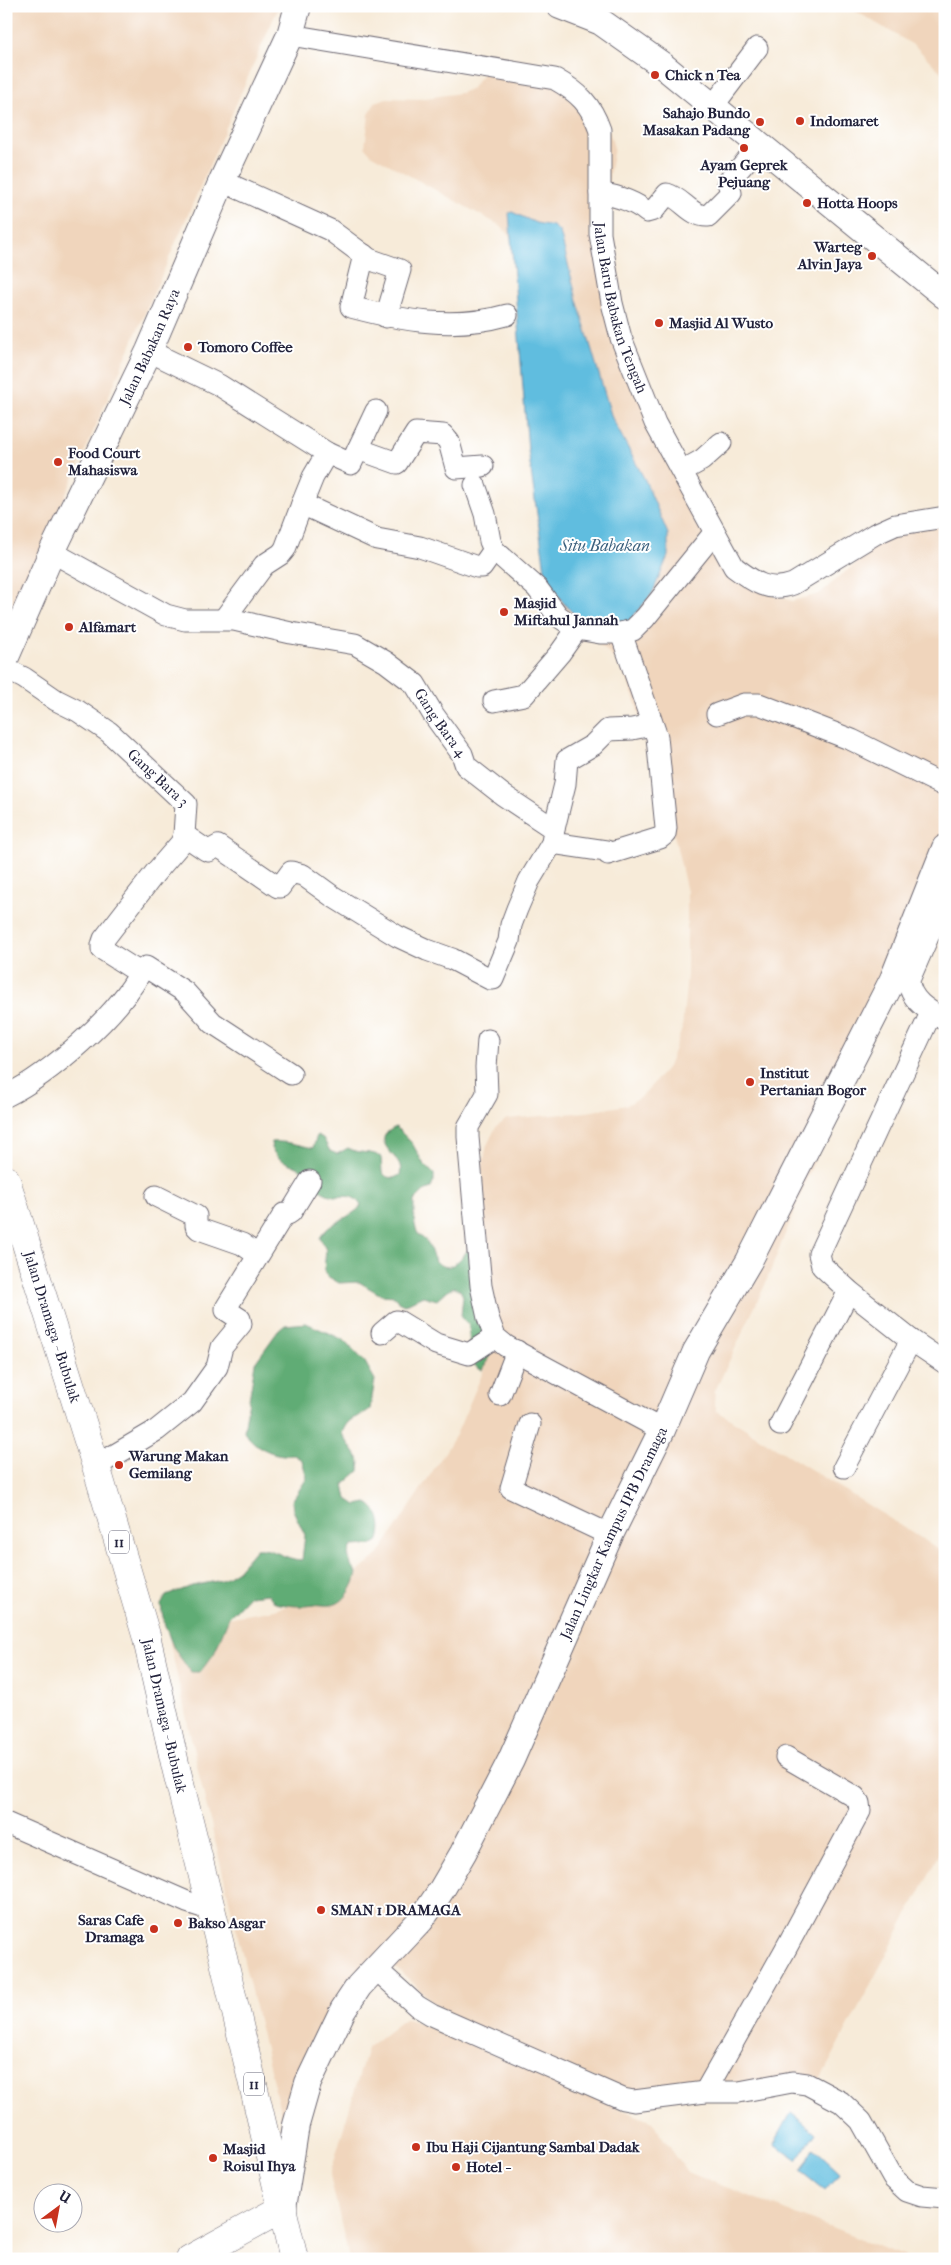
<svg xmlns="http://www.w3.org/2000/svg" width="951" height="2265" viewBox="0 0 951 2265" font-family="'IM FELL French Canon',serif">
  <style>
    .built { fill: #f0d5bc }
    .forest { fill: #60ac75; stroke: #416758 }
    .water { fill: #61bddf; stroke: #42708d }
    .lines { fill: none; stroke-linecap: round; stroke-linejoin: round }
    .minor-casing { stroke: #6d6872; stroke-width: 23 }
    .tertiary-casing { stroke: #6d6872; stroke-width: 28 }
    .primary-casing { stroke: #6d6872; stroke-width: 29 }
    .trunk-casing { stroke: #6d6872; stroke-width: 29 }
    .minor { stroke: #fff; stroke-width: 21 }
    .tertiary { stroke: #fff; stroke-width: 26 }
    .primary { stroke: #fff; stroke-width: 28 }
    .trunk { stroke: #fff; stroke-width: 28 }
    .poi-dot { fill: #c8321e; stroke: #fff; stroke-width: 2 }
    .labels { text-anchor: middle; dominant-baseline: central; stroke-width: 4; stroke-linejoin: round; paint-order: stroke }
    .shield { fill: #fff; stroke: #646476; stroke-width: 1 }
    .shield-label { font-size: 14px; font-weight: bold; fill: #22223b }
    .poi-label { font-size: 15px; font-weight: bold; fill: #22223b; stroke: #fff; text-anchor: start }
    .street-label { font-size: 15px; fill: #22223b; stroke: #fff }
    .water-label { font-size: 16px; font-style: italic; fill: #3b607d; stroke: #fff }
  </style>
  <rect width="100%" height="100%" fill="#fff"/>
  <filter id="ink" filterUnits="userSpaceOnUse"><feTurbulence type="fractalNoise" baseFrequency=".02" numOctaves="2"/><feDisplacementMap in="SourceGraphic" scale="10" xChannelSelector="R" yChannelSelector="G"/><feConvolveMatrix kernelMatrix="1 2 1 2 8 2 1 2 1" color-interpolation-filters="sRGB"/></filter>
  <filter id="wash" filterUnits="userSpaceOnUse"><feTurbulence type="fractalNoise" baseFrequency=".0096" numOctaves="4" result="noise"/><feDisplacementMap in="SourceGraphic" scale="20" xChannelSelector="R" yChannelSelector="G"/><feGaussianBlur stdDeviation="1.12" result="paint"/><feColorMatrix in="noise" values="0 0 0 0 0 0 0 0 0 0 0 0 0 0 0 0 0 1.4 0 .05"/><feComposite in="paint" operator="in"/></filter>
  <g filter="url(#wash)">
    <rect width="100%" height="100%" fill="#f7ebd9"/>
    <!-- built -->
    <path class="built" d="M6,6h273l-237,543 -36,73z
      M847,6h98v70l-30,-30z
      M483,74l90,15 36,42 5,17 -9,51 14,133 90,192 55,68 28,9 27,-7 68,-57 58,-16v310l-181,456 -49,104 -1,11 3,9 228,142v291l-124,234 -32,11 -139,8 -29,-9 -151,-59 -37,-27 -32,-30 -12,-8 -18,-1 -86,158 -3,-2 -81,-336 -31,-139 2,-13 7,-5 96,-16 49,-17 21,-10 34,-29 77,-119 27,-63 7,-36 -8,-167 5,-24 9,-18 11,-8 80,-7 40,-7 15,-9 26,-29 14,-38 5,-54v-83l-25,-111 -38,-112 -19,-20 -27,-20 -18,-20 -9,-35 -38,-333 -6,-9 -8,-7 -127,-70 -7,-8 4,-33 6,-12 13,-4 31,1 41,-6 11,-4z
      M406,2018l246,104 35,50 224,87h-562l-19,-84 37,-127z"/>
    <!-- forest -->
    <path class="forest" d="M396,1127l16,16 11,20 11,11v7l-3,7 -7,3 -10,10c0,10 -1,26 5,34 3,3 7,5 9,8 3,6 3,13 8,18 12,15 26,-3 33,-13l22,101 -2,9 -7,12c-18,-6 -11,-30 -13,-44l-8,-10 2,-20 -3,-6 -6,-3 -6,3 -11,10 -14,-4 -19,9 -6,-3 -3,-6 -14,-1 -22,-13 -20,1 -12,-7 -3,-6 2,-20 -6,-12c8,-16 30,-19 41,-32 -8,-15 -19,-7 -31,-11 -20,-7 -13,-14 -25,-23 -12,-10 -25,-7 -34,-24l1,-6c15,-1 27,3 41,6l4,-13 6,3 7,13 7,3 11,-6c11,7 23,2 33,9l1,15 5,5 7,1 6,-3c1,-4 1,-8 -1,-12 -8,-12 -28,-25 -3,-36z
      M306,1323l38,17 21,22 10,18 -5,29c-13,11 -22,6 -28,25l18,27 -1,10 -15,13 3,15 9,6 11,-2c14,9 16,22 12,37l-8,5 -19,1 -4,9 3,10 6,8c-2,12 -12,31 -26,32 -5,1 -11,-1 -16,0 -15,2 -24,1 -40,-2l-7,-9 -19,2 -20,21 -15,37 -14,18h-9l-17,-23 -10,-26 -3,-18 5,-9 26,-10 30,-6 16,-10 18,-21c17,-2 29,11 46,11l3,-25 -12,-25 -1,-9 15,-23 -5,-18 -8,-5c-19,2 -40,-7 -50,-24l11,-68 23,-32 7,-6z"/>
    <!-- water -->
    <path class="water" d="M512,212l24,11 17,3 7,6 17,68 35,118 33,62 23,54v22l-16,38 -29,34c-11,-2 -24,-2 -35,-6 -20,-7 -36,-33 -43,-52l-17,-120 -19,-237z
      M791,2113l25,20 -19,27 -23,-16z
      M814,2148l26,24 -15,18 -24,-19z"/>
  </g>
  <g filter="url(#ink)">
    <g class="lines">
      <defs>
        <g id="minor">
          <path id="s1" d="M290,35l265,44c23,13 36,25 45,51v104l12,69 9,35 34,85 79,144c20,15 34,26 59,17l82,-50 20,-9 50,-8"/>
          <path d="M713,106l44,-58"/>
          <path d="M222,181l108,49 39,29 31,11 -14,47"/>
          <path d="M600,193c17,3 34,8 47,19l7,-2 13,-16c15,4 24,23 41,22l23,-23 -3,-11 32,-37"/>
          <path d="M364,255l-13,52c52,14 103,23 156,8"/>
          <path d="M149,351l70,34 108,68 24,11 25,-53"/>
          <path d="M358,449l39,14 19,-30 27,2 6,7 7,26 27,-2"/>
          <path d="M327,453l-14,24 -11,27 75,35 43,8 57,20h5l12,-17"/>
          <path d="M682,471l20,-11 19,-17"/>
          <path d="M475,485l10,29 5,27 4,9 43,38 21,28 19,13 23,4h21l12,-3 12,-12 69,-85"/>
          <path id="s2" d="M52,552l114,63 19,5h49l57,13 64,11 31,18 29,22 18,30 29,40 4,12 37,29 51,34 -2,14 54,8 2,3 52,-16 5,-4 1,-6 -9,-91 -36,-104"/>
          <path d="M224,619l40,-54 17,-11 4,-5 17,-45"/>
          <path id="s3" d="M6,669l18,9 32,22 22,11 31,21 77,72 -2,31 22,15 3,1 9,-5 60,41h2l11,-15 12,3 29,21 65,40 30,14 25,9 38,20h3l16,-38 2,-16 6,-16 12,-28 23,-38"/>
          <path d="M494,701l30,-6 36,-42 17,-24"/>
          <path d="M717,714l27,-10h15l93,36 93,46"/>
          <path d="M554,829l11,-45 2,-24 26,-15 15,-15 24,-1 20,-4"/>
          <path d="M184,835l-3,8 -26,30 -51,66 -2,6v4l38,24 6,-6 39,25 28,31 78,51"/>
          <path d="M945,898l-36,82c0,20 20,31 36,40"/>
          <path d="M931,1013l-112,241 3,12 27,25 62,49 34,23"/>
          <path d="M488,1040l-2,27 1,27 -19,33v10l13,149 7,32 7,19 11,9 156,84"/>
          <path d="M6,1096c44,-22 111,-80 134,-123"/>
          <path d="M156,1196l40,20v10l3,3 43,15 16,11"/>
          <path d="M382,1333l14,-12 4,1 36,22 33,10 26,-17"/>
          <path d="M500,1395l17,-44"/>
          <path d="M530,1424l-19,64 99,47"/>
          <path d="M780,1425l69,-134"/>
          <path d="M96,1466l61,-36 35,-28 25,-35 5,-20 19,-23 -1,-5 -14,-9v-2l58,-94h4l3,-2 19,-31"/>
          <path d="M844,1467l67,-127"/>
          <path d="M6,1823l181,79 25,8"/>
          <path d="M376,1969l41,37 15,9 191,84 11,2 71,-9h34l53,-10 15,2 34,18 20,19 32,57 14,13 15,5 23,2"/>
          <path d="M705,2092l79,-140 76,-141 -1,-8 -4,-6 -69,-40"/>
        </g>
        <g id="tertiary">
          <path d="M560,6l41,16 61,43 283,231"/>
          <path id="s4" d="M6,657l46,-105 97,-201 73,-170 68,-146 8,-29"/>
          <path id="s5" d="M283,2208l13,-83 12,-42 35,-73 16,-24 62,-66 21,-31 21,-36 48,-93 99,-225 52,-105 34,-79 53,-90 144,-282 52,-131"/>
        </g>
        <path id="primary" d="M190,2259l93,-51"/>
        <g id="trunk">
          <path id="s6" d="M6,1180l90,286 50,169 30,133 47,189 71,302"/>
        </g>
      </defs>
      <!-- minor casing -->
      <use href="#minor" class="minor-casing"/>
      <!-- tertiary casing -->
      <use href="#tertiary" class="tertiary-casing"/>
      <!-- primary casing -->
      <use href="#primary" class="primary-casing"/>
      <!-- trunk casing -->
      <use href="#trunk" class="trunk-casing"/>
      <!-- minor -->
      <use href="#minor" class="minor"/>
      <!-- tertiary -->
      <use href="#tertiary" class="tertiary"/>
      <!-- primary -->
      <use href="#primary" class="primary"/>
      <!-- trunk -->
      <use href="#trunk" class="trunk"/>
    </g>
  </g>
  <!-- markers -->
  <g class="poi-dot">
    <circle cx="655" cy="75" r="5"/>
    <circle cx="800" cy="121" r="5"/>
    <circle cx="760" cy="122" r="5"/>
    <circle cx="744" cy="148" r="5"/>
    <circle cx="807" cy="203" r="5"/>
    <circle cx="872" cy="256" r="5"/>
    <circle cx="659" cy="323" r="5"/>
    <circle cx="188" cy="347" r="5"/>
    <circle cx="58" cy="462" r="5"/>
    <circle cx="504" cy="612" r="5"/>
    <circle cx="69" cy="627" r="5"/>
    <circle cx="750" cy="1082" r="5"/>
    <circle cx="119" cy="1465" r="5"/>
    <circle cx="321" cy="1910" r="5"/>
    <circle cx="178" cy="1923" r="5"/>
    <circle cx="154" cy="1929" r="5"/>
    <circle cx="416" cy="2147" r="5"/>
    <circle cx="213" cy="2158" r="5"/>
    <circle cx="456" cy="2167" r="5"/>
  </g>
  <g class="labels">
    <!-- shield labels -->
    <g class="shield">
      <rect x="109" y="1530.5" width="20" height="23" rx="4"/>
      <rect x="244" y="2072.5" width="20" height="23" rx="4"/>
    </g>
    <g class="shield-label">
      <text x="119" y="1542">11</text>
      <text x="254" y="2084">11</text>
    </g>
    <!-- poi labels -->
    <g class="poi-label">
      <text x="665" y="75">Chick n Tea</text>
      <text x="750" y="113" text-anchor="end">Sahajo Bundo<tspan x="750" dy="17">Masakan Padang</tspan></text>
      <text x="810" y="121">Indomaret</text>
      <text x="744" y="165" text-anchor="middle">Ayam Geprek<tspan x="744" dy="17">Pejuang</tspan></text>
      <text x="817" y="203">Hotta Hoops</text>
      <text x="862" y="247" text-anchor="end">Warteg<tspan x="862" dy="17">Alvin Jaya</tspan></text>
      <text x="669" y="323">Masjid Al Wusto</text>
      <text x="198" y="347">Tomoro Coffee</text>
      <text x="68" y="453">Food Court<tspan x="68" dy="17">Mahasiswa</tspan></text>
      <text x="514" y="603">Masjid<tspan x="514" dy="17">Miftahul Jannah</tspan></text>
      <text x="79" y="627">Alfamart</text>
      <text x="760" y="1073">Institut<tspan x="760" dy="17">Pertanian Bogor</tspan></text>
      <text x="129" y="1456">Warung Makan<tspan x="129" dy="17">Gemilang</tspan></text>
      <text x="331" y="1910">SMAN 1 DRAMAGA</text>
      <text x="144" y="1920" text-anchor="end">Saras Cafe<tspan x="144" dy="17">Dramaga</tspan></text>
      <text x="188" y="1923">Bakso Asgar</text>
      <text x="426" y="2147">Ibu Haji Cijantung Sambal Dadak</text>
      <text x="223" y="2149">Masjid<tspan x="223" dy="17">Roisul Ihya</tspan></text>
      <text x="466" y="2167">Hotel -</text>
    </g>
    <!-- street labels -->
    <g class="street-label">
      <text stroke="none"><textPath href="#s1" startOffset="519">Jalan Baru Babakan Tengah</textPath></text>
      <text stroke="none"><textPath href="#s4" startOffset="342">Jalan Babakan Raya</textPath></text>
      <text stroke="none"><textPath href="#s2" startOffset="441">Gang Bara 4</textPath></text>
      <text stroke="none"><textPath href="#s3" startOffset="188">Gang Bara 3</textPath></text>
      <text stroke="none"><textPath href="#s6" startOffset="154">Jalan Dramaga - Bubulak</textPath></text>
      <text stroke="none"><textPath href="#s5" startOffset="761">Jalan Lingkar Kampus IPB Dramaga</textPath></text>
      <text stroke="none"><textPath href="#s6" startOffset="559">Jalan Dramaga - Bubulak</textPath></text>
    </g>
    <!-- water labels -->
    <g class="water-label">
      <text x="605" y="545">Situ Babakan</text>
    </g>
  </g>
  <!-- margin -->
  <rect width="951" height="2265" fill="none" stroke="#fff" stroke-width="25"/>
  <!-- north arrow -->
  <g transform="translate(58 2208) rotate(32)"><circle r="24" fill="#ffffff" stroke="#a7a7b1"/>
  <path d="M0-4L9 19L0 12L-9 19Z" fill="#c8321e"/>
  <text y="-8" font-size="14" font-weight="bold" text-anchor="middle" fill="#22223b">U</text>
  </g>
</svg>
